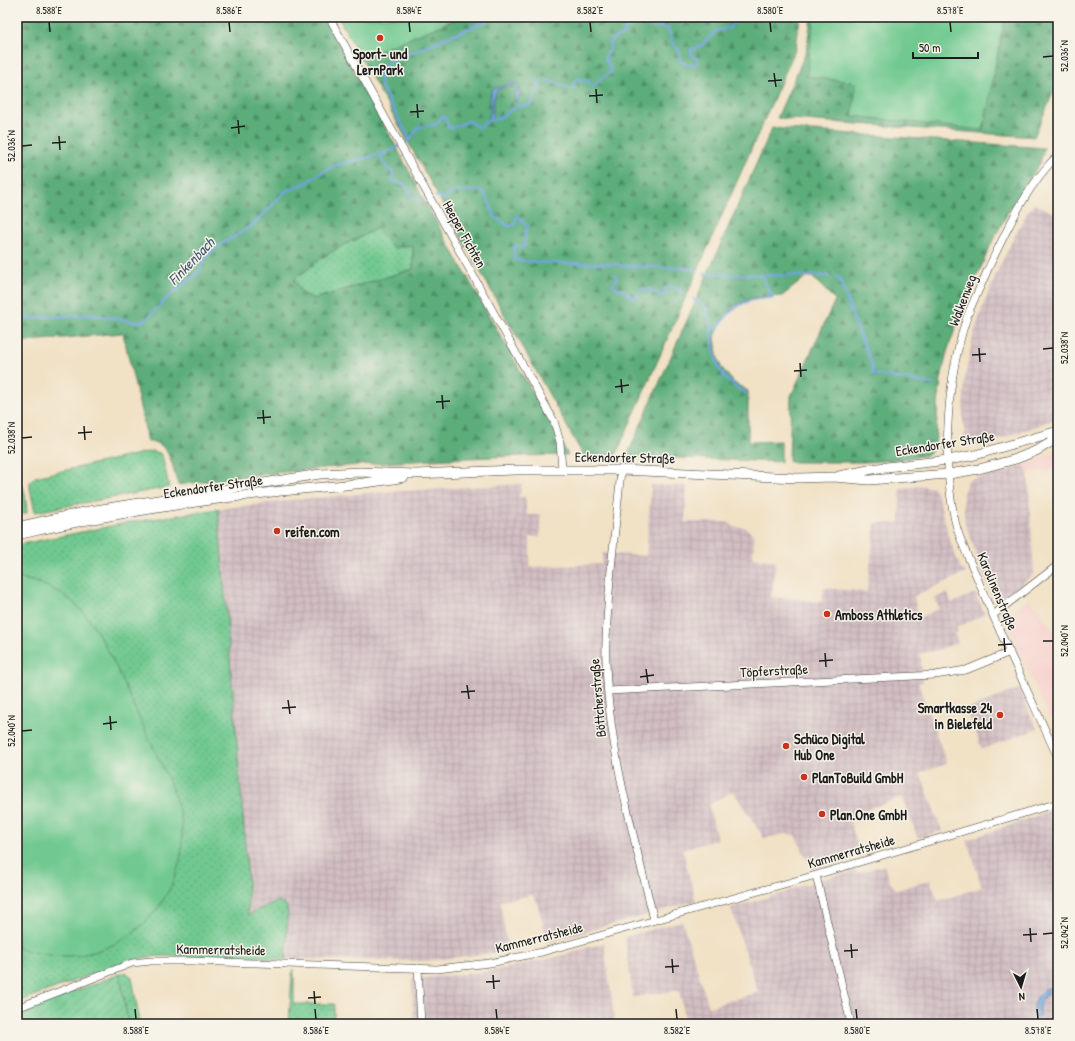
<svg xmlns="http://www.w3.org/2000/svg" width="1075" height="1041" viewBox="0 0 1075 1041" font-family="'Patrick Hand',sans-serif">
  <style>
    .built { fill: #f7d0cc }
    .industrial { fill: url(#industrial-grid) }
    .grass { fill: url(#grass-dots); stroke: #467256 }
    .forest { fill: url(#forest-firs); stroke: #3c644b; fill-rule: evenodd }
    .garden { fill: url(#garden-furrows); stroke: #467256 }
    .pitch { fill: #71c990; stroke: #467256 }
    .water { fill: #70a4dc; stroke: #46607c }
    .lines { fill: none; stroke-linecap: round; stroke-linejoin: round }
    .stream { stroke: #70a4dc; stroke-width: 2.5 }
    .minor-casing { stroke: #3c3a35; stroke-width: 8 }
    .tertiary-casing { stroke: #3c3a35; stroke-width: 10 }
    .minor { stroke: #fff; stroke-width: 7 }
    .tertiary { stroke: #fff; stroke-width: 9 }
    .ticks { fill: none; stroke: #1c1c1c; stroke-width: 1.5 }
    .poi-dot { fill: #c8321e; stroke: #f7f3e8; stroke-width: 1.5 }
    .labels { text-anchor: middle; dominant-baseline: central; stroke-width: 3; stroke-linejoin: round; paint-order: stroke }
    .poi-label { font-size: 14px; font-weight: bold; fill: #1c1c1c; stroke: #f7f3e8; text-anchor: start }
    .street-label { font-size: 14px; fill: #1c1c1c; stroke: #f7f3e8 }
    .water-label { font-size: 15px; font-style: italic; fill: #425972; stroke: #f7f3e8 }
    .neatline { fill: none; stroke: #1c1c1c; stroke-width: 1.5 }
    .ticks-label { font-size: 10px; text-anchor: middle; fill: #1c1c1c }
  </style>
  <defs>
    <pattern id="industrial-grid" width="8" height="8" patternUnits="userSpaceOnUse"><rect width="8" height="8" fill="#d2bec3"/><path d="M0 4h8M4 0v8" fill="none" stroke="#b4a3a7"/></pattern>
    <pattern id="grass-dots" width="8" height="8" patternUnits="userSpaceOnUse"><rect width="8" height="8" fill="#71c990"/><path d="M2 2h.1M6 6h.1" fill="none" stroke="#61ac7c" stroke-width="1.8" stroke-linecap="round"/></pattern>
    <pattern id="forest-firs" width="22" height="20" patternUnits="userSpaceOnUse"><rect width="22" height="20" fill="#5cad7a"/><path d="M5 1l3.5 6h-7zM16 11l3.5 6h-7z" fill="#4b8c63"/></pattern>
    <pattern id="garden-furrows" width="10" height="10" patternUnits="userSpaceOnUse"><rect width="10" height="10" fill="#71c990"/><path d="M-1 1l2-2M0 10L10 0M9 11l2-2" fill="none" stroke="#61ac7c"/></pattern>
  </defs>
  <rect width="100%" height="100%" fill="#f7f3e8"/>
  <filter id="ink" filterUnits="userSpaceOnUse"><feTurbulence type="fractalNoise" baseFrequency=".025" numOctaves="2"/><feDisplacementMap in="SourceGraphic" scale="8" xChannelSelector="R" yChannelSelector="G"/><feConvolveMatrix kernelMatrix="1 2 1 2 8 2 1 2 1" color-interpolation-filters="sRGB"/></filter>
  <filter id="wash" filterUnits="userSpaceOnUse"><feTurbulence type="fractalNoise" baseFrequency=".012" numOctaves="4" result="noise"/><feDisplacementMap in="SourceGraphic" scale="16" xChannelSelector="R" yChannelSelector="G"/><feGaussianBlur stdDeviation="0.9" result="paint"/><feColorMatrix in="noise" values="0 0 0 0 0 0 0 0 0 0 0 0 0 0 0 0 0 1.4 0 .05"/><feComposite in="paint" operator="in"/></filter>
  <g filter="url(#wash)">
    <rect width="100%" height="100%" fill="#f1e1c5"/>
    <!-- built -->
    <path class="built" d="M1058,450v19l-30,4 -4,-8z
      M1029,598l29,39v75l-8,7 -41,-89 -1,-15z"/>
    <!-- industrial -->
    <path class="industrial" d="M1035,204l23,11v203l-58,21 -21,6h-5l-9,-7 -2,-20 2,-42 9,-43 9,-27 15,-36 20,-41 10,-18z
      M1024,465l4,8 6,101 -28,22 -5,1 -6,-1 -4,-3 -26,-69 -2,-30 5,-14 36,-8z
      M522,484l-3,13h6l2,18h13v22h-10v30l72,-3 1,-11 43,3 5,-71 36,1 -2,36h43l6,5h11l9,9 -1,22 23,3 -5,36 51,5 2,-14 43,4 8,-69h25v-35l23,-2 10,2 5,9 15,53 8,19 5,4 -52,23 4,22 21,-9 -4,-11 12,-5 5,10 23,-10 10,21 -29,14 2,4 -4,2 4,8 -20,8 -18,3 3,29 -5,1 29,81 -27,9 22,58 -24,7 -16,-41 -54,19 13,39 -49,14 -17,-34 -10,-1 -21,4 -31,-47 -24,14 8,35 -35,9 14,52 -148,41 -11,-40 -5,-7 -32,6 8,50 -84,10 -138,-2 2,-47 -5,-10h-8l-27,14v-35l-30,-372 83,-10 68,-6z
      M1019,689l18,40 -55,20 -15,-40z
      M1058,808v216h-403l30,-6 -6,-28 -46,7 -8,-60 57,-16 27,86 49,-15 -27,-84 56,-16 13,-6 54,-16 4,3 26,-8 6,17 7,8 33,-10 8,21 44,-14 -15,-47z
      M604,943l11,81h-201l-2,-45 73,-7 71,-15z"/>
    <!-- grass -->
    <path class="grass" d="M377,227l36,18v24l-99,30 -12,-6 -8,-13 26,-21 24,-15 14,-5z
      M152,451l8,2 3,6 6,28 -134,25 -5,-23v-7l5,-5z
      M17,482l6,4 2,8 2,19 -10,2z
      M218,509l30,372v34l27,-13 4,-1 7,4 2,7 -2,47 -124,-3 -14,1 -19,4 -112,41v-457l109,-22z
      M294,969v35h40v20h-45l3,-50z
      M126,972l6,5 8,47h-12l-8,-50z"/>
    <!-- forest -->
    <path class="forest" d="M17,17h307l74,133 28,54 142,251c-131,2 -261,12 -390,30 -5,-16 -8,-45 -30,-43l-25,-109 -106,9zM377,228l16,20 20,-3v24l-99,30 -12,-6 -8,-13c10,-7 18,-16 28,-22 17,-12 37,-19 55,-30z
      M461,17h339l-4,31 -180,407h-33l-222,-397z
      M811,17h3l-6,59 50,7 125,46 22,-112h53v65l-24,55 -257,-19 29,-66z
      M772,128l272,20 -4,15 -29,44 -19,35 -32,73 -13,37 -6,27 -3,26 -3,42 -7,8 -34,5 -26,2h-79l2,-66 44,-96 -23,-23h-6l-24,19 -31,2 -17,8 -12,15 -7,16 2,17 4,13 13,16 14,8v51l33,-1v21l-154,-6z"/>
    <!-- garden -->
    <path class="garden" d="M120,974l8,50h-111v-11z"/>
    <!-- pitch -->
    <path class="pitch" d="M338,17h123l-100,41z
      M814,17h191l-22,113 -131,-14 5,-33 -50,-7z
      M17,578c22,3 43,12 60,28 28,27 48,82 65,118 14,31 38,71 40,105 5,64 -49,125 -115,127 -17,0 -34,-3 -50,-9z"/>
    <!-- water -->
    <path class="water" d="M510,82l8,3 2,3v7l-3,7 -3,-1 1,-8 3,-2 -2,-4 -5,-2 -14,5 -4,11v14l-2,6h-4v-2l4,-8 -1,-12 2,-10 14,-4z
      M1051,987l1,4c-11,5 -15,14 -12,26l-5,1c-4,-14 2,-26 16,-31z"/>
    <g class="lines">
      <!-- stream -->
      <path class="stream" d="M638,24l7,-2 4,4 18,2 2,2 3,12 7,8 1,10c4,5 12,7 18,3 0,-4 -2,-6 -6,-7l-1,-6 11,-5 14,-14 13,-3 8,-9 -1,-2
        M410,140l-29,-53c-3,-10 0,-18 7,-25l108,-45
        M380,154l6,13 7,6 -1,7 12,4 9,13 7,1
        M436,196l8,3 6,-5 8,-4 5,2 16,-2 3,1 5,7 8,19 13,9 7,-1v-3l2,-6c6,2 6,9 11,11l-3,7 -1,14 -7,-2 -3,1v8l1,5 6,1 34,2 62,1 5,2 62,2 12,2
        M615,274l2,4 -4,7 2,2 9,3 7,7 4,1 4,-4 1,-4c9,-3 15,4 24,6l2,-2 -1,-5c6,-4 12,-2 17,3
        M705,274l124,2
        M836,277h3l15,43 18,45 1,9 59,10
        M693,299c3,2 8,4 11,6 3,4 4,10 5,15 8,33 1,55 37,73
        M17,322l11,-4 39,-2 27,-1 43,7 9,-2 22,-23 30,-24 8,-15 11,-11 33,-20 17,-16 17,-19 24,-10 11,-8 17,-9 50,-12 24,-13 8,-13 19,-3 5,-7h3l3,10 4,1 17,-7 6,5 5,1 7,-6 12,-3 17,-11 16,-2 3,-12 3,-2 2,-9c11,-4 21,4 32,7l2,-1 1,-8 3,-1 9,2 5,5 5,-2 4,-6 10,-5c0,-7 -4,-9 -6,-15l5,-8v-8c4,-4 7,-7 13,-6l3,-8 4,-1
        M711,330c8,-2 10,-6 14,-12 12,-16 28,-21 48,-20l-11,-22"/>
    </g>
  </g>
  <g filter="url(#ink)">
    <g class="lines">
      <defs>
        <path id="minor" d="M329,17l225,404 6,21 2,28
          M1058,155c-32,31 -51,75 -70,114 -6,15 -14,30 -20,45 -21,61 -27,144 -13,207 5,22 17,43 25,64 24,58 52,115 78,173
          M621,470c-4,45 -10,91 -13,136 -1,18 -3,36 -2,55 2,86 28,175 48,259
          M993,615l65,-50
          M608,691l327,-16 31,-5 44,-18
          M816,875l35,149
          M418,968l3,56
          M17,1008l115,-45 19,-2h41l245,8 53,-6 52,-11 274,-77 242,-72"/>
        <path id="tertiary" d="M839,476l39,-8 70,-8 27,-5 83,-24
          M17,527l72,-16 231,-37 40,-2 55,2 100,-4h106l177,8 36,-1 35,3 80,-6 30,-5 37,-10 22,-9 20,-12
          M17,535c82,-19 165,-32 248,-42 46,-6 94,-7 139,-16"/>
      </defs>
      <!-- minor casing -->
      <use href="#minor" class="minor-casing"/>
      <!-- tertiary casing -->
      <use href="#tertiary" class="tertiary-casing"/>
      <!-- minor -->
      <use href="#minor" class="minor"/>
      <!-- tertiary -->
      <use href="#tertiary" class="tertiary"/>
    </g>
  </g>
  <!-- ticks -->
  <path class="ticks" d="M49,22l1,10M229,22l1,10M409,22l1,10M590,22l1,10M770,22l1,10M950,22l1,10M1043,57l10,-1M774,73l2,14M768,81l14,-1M596,89l1,14M589,96l14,-1M417,104l1,14M410,112l14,-1M238,120l1,14M231,128l14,-2M59,136l1,14M52,143l14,-1M22,146l10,-1M979,348l1,14M1043,349l10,-1M972,355l14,-1M800,363l1,14M794,371l13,-1M621,379l1,14M615,387l14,-2M442,395l1,14M436,402l14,-1M263,410l1,14M257,418l14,-1M84,426l1,14M78,433l14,-1M22,438l10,-1M1004,638l1,14M1043,641h10M998,645l14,-1M825,653l1,14M819,661l14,-1M646,669l2,14M640,677l14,-2M467,685l2,14M461,692l14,-1M288,700l2,14M282,708l14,-1M110,716l1,14M103,724l14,-2M22,731l10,-1M1030,928l1,14M1043,934l10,-1M1023,935l14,-1M851,944l1,14M844,951l14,-1M672,959l1,14M665,967l14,-1M493,975l1,14M486,982l14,-1M314,991l1,13M308,998l13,-1M135,1009l1,10M315,1009l1,10M496,1009l1,10M676,1009l1,10M856,1009l1,10M1037,1009l1,10"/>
  <!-- markers -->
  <g class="poi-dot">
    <circle cx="380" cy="38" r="4"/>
    <circle cx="277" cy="531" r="4"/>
    <circle cx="827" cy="614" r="4"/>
    <circle cx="1000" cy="715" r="4"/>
    <circle cx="786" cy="746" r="4"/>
    <circle cx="804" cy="777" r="4"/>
    <circle cx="822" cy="814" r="4"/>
  </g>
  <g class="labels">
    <!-- poi labels -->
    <g class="poi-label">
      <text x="380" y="53" text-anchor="middle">Sport- und<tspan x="380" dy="16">LernPark</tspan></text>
      <text x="285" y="531">reifen.com</text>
      <text x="835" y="614">Amboss Athletics</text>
      <text x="992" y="707" text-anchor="end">Smartkasse 24<tspan x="992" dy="16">in Bielefeld</tspan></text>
      <text x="794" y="738">Schüco Digital<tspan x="794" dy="16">Hub One</tspan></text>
      <text x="812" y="777">PlanToBuild GmbH</text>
      <text x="830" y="814">Plan.One GmbH</text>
    </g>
    <!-- street labels -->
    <g class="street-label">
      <text transform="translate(465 234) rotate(61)">Heeper Fichten</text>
      <text transform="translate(962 300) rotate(-69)">Walkenweg</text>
      <text transform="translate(945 443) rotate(-9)">Eckendorfer Straße</text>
      <text transform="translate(625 457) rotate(1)">Eckendorfer Straße</text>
      <text transform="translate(213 486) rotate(-8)">Eckendorfer Straße</text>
      <text transform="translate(998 591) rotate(67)">Karolinenstraße</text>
      <text transform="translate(774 670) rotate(-3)">Töpferstraße</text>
      <text transform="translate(597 698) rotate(-95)">Böttcherstraße</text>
      <text transform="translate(851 851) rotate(-16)">Kammerratsheide</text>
      <text transform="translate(539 937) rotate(-14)">Kammerratsheide</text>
      <text transform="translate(221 949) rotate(1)">Kammerratsheide</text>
    </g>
    <!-- water labels -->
    <g class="water-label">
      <text transform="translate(191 261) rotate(-46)">Finkenbach</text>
    </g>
  </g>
  <!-- margin -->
  <rect width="1075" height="1041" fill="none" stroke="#f7f3e8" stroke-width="44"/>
  <!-- north arrow -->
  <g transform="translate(1021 987) rotate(175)" stroke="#f7f3e8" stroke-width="3" paint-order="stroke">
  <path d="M0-3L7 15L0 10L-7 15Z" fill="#1c1c1c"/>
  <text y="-6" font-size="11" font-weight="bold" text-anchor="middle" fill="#1c1c1c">N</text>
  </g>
  <!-- scale -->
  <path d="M913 52v6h65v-6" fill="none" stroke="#1c1c1c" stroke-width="2"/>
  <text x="919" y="52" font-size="12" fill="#1c1c1c" stroke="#f7f3e8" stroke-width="3" paint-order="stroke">50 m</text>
  <rect x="22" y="22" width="1031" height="997" class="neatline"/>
  <g class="ticks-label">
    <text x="49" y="14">8.588°E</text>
    <text x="229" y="14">8.586°E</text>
    <text x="409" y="14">8.584°E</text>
    <text x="590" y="14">8.582°E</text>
    <text x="770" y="14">8.580°E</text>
    <text x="950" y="14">8.578°E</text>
    <text transform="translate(1064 56) rotate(-90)" y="4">52.036°N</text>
    <text transform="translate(11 146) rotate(-90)" y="4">52.036°N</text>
    <text transform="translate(1064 348) rotate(-90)" y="4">52.038°N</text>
    <text transform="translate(11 438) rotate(-90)" y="4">52.038°N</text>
    <text transform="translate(1064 641) rotate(-90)" y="4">52.040°N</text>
    <text transform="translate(11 731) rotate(-90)" y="4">52.040°N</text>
    <text transform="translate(1064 933) rotate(-90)" y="4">52.042°N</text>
    <text x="136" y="1034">8.588°E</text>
    <text x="316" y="1034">8.586°E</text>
    <text x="497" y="1034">8.584°E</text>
    <text x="677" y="1034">8.582°E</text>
    <text x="857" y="1034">8.580°E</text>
    <text x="1038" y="1034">8.578°E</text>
  </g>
</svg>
